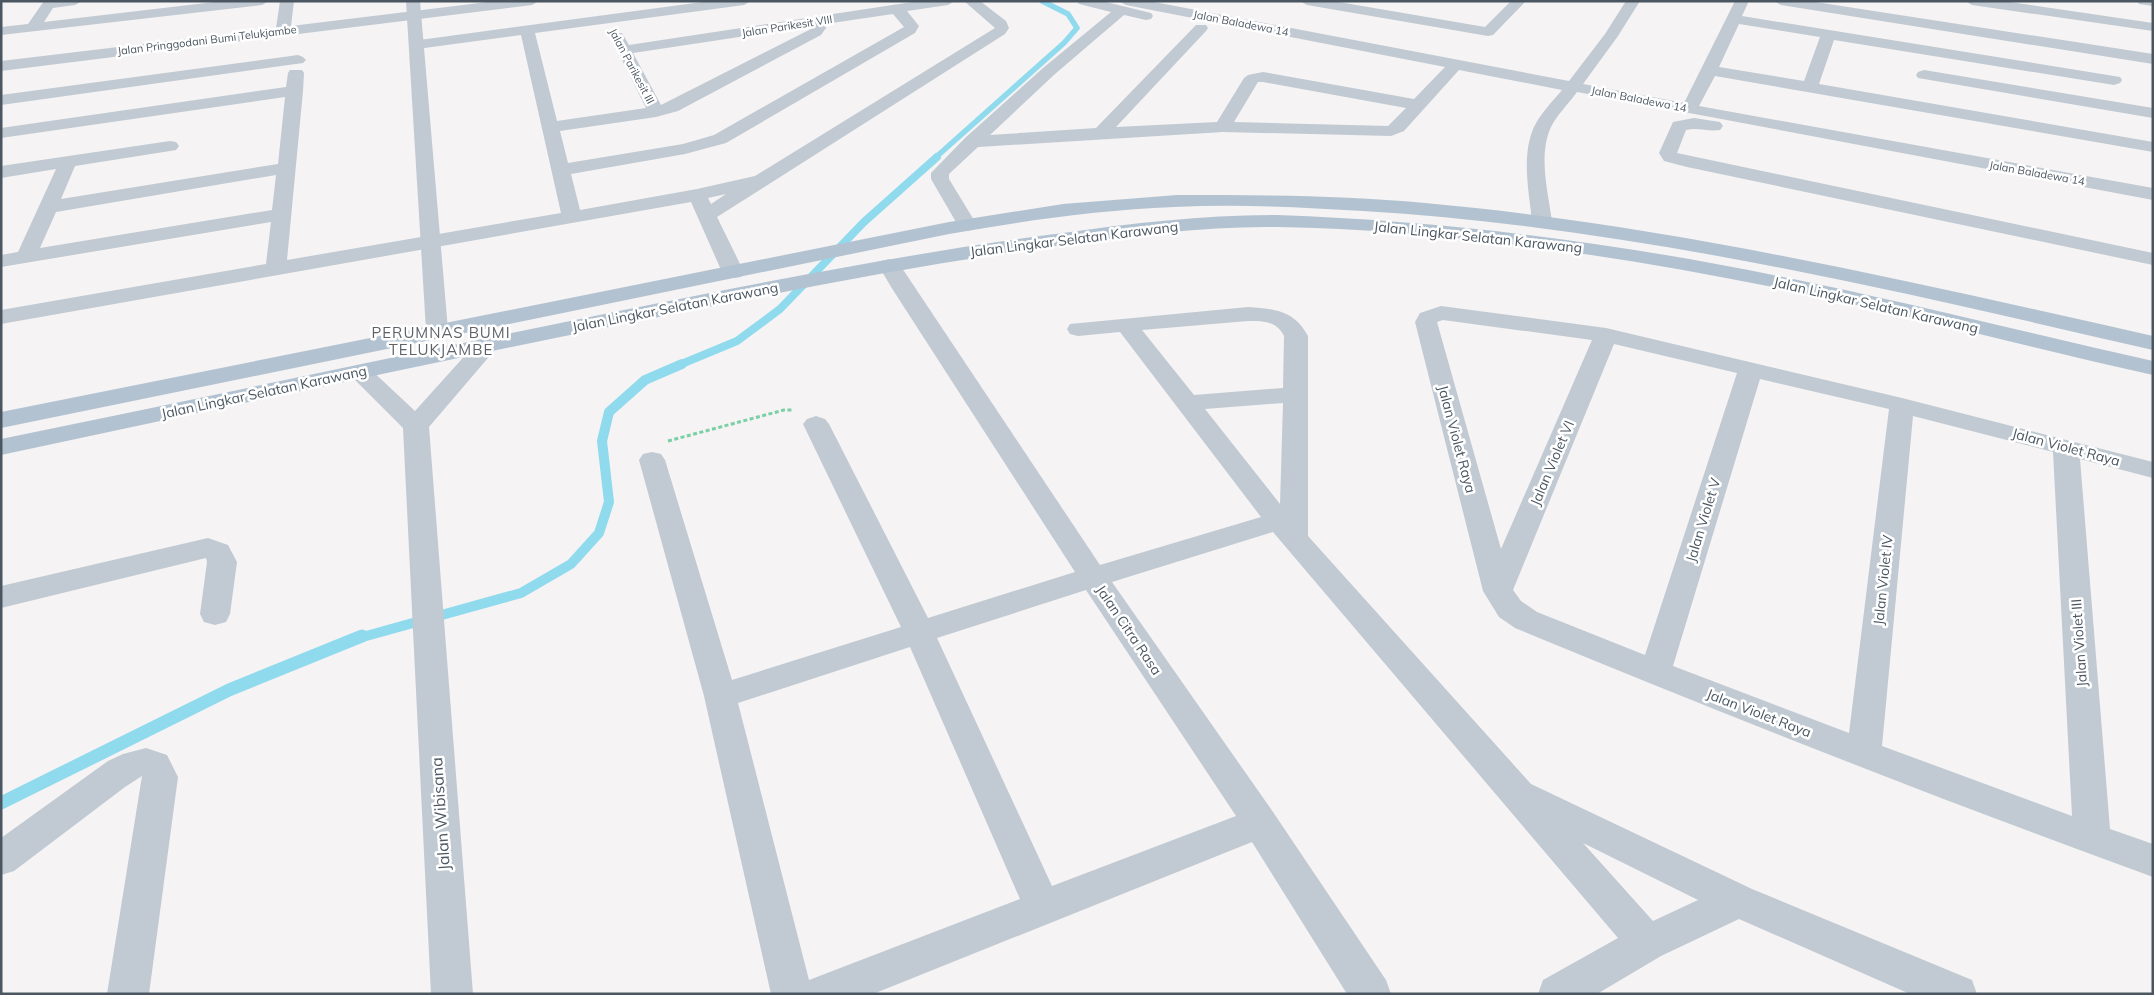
<svg xmlns="http://www.w3.org/2000/svg" width="2154" height="995" viewBox="0 0 2154 995" font-family="Mulish,sans-serif">
  <style>
    .lines { fill: none; stroke-linecap: round; stroke-linejoin: round }
    .stream-far3 { stroke: #90daee; stroke-width: 5.5 }
    .stream-far2 { stroke: #90daee; stroke-width: 8 }
    .stream-far1 { stroke: #90daee; stroke-width: 10 }
    .stream { stroke: #90daee; stroke-width: 13 }
    .path { stroke: #7ad0a6; stroke-width: 3; stroke-dasharray: 4 2.5; stroke-linecap: butt }
    .minor { fill: #c1cad2; fill-rule: evenodd }
    .tertiary { fill: #c1cad2; fill-rule: evenodd }
    .primary { fill: #b3c2d1; fill-rule: evenodd }
    .labels { text-anchor: middle; dominant-baseline: central; stroke-width: 5; stroke-linejoin: round; paint-order: stroke }
    .far-street-label { font-size: 11px; fill: #4a5661; stroke: #fff }
    .street-label { font-size: 14px; fill: #4a5661; stroke: #fff }
    .neighbourhood-label { font-size: 15px; letter-spacing: 1px; fill: #5f6368; stroke: #fff }
    .near-street-label { font-size: 16px; fill: #4a5661; stroke: #fff }
  </style>
  <rect width="100%" height="100%" fill="#f5f3f3"/>
  <g class="lines">
    <!-- stream-far3 -->
    <path class="stream-far3" d="M935,158l129,-115 13,-15 -9,-14 -26,-13"/>
    <!-- stream-far2 -->
    <path class="stream-far2" d="M679,365l58,-24 43,-32 84,-87 73,-65"/>
    <!-- stream-far1 -->
    <path class="stream-far1" d="M359,638l162,-45 50,-29 28,-31 10,-31 -7,-61 7,-29 36,-32 37,-16"/>
    <!-- stream -->
    <path class="stream" d="M1,803l228,-113 133,-54"/>
    <!-- path -->
    <path class="path" d="M668,441l116,-31h8"/>
    <!-- minor -->
    <path class="minor" d="M44,1h38l-7,4 -22,3 -9,14 179,-21h46l-7,4 -261,30v-8l27,-3z
      M280,1h14l-3,25 205,-25h43l-7,4 -531,66v-10l275,-33z
      M710,1h41l-7,4 -209,28 22,88 89,-13 -36,-72 2,-3h10l7,12 290,-44h36l-7,4 -41,6 12,15 -4,7 -189,110 -41,11 -114,20 9,36 117,-21 58,-13 240,-148 -31,-27h16l26,20 3,7 -4,6 -288,183 27,55 -3,5 -8,1 -8,-1 -3,-5 -31,-70 -690,122v-14l265,-46 5,-42 -270,45v-12l17,-3 38,-83 -55,9v-12l169,-25 6,1 3,4 -3,4 -6,1 -95,15 -14,33 217,-35 7,-67 -284,41v-10l285,-41 2,-14 2,-3h12l2,3 -1,18 -16,169 274,-47 -40,-178 -104,14 -5,-2 -3,-3 3,-3zM893,14l11,13 -190,108 -31,9 -115,19 -8,-32 96,-14 22,-6 143,-76 5,-7 -1,-4zM811,26v3l-150,76 -28,-52zM276,175l-4,35 -232,38 16,-36zM726,194l-15,10 -3,-6z
      M1077,1h25l49,12 2,3 -2,3 -5,1 -22,-5 -69,59 -65,61 106,-7 100,-103h10l2,3 -2,3 -90,96 101,-5 27,-44 4,-3 15,-3 151,27 31,-32 -319,-62 -7,-4h30l420,80 36,-47 21,-33h14l-22,35 -35,48 101,19 51,-102h12l1,2 -6,13 378,61 2,3 -2,3 -6,2 -280,-45 -15,44 334,58v10l-438,-76 -16,30 454,82v12l-576,-108c-8,11 -20,23 -26,35 -13,28 -3,65 1,94l-3,4 -7,2 -7,-2 -3,-4c-3,-30 -11,-65 2,-94 6,-13 19,-26 28,-37l-103,-20 -55,61 -13,5 -168,-4 -245,15 -29,27v5l28,46 -3,4 -7,2 -7,-2 -29,-50v-6l34,-35 78,-70 68,-56 -32,-8zM1739,24l81,13 -16,44 -85,-14zM1258,82h5l143,26 -18,18 -154,-4z
      M1300,1h33l152,26 26,-26h15l-33,34 -5,1 -181,-31z
      M1774,1h35l344,53v10l-372,-59z
      M1965,1h38l150,22v8l-181,-26z
      M2137,1h16v5l-14,-2z
      M298,55l5,2 3,3 -3,3 -302,42v-10z
      M1924,70l229,38v10l-235,-40 -2,-3 2,-3z
      M1694,118l26,4 3,4 -3,4c-11,2 -22,-3 -34,0l-9,23 476,100v12l-466,-98 -23,-6 -5,-8 14,-31z
      M889,259l7,2 4,4 200,300 161,-48 -141,-185 -42,4 -8,-2 -3,-5 3,-5 178,-17c27,2 46,3 60,29v200l223,248 221,105 220,91 5,14h-67l-171,-75 -78,37 -64,38h-59l5,-14 75,-42 -345,-406 -161,50 161,230 113,168 5,14h-44l-95,-152 -379,152h-102l-67,-298 -65,-236 4,-6 9,-2 9,2 4,6 67,220 169,-53 -98,-203 4,-5 9,-3 9,3 4,5 99,194 147,-46 -182,-282 -15,-25 4,-4zM1248,321c15,0 29,0 36,15l-1,52 -89,7 -52,-65zM1283,403l-3,101 -75,-95zM1086,590l150,226 -184,70 -115,-248zM910,647l110,252 -211,81 -71,-277zM1583,843l115,57 -45,21z
      M1441,306l165,22 296,70 251,64v16l-73,-19 30,370 43,15v33c-215,-78 -427,-162 -638,-249l-16,-11 -16,-26 -68,-269 5,-9zM1443,320l149,20 -91,209 -64,-227zM1614,344l123,29 -92,282 -108,-43 -16,-11 -8,-11zM1760,379l129,30 -40,324 -176,-67zM1913,416l140,36 19,364 -190,-70z
      M487,338l8,2 4,5 -70,82 44,567h-42l-28,-566 -56,-56 3,-5 9,-2 9,2 47,44 64,-71z
      M208,538l20,7 9,17 -7,52 -4,8 -11,3 -11,-3 -4,-8 7,-52 -1,-4 -205,50v-22z
      M146,748l21,7 11,22 -29,217h-42l35,-218 -17,11 -111,84 -13,4v-37l107,-77 15,-7z"/>
    <!-- tertiary -->
    <path class="tertiary" d="M406,1h14l28,329 -3,5 -8,2 -8,-2 -3,-5z"/>
    <!-- primary -->
    <path class="primary" d="M1177,195c83,0 166,0 248,8 246,22 487,79 728,133v14c-261,-60 -522,-123 -790,-139 -63,-4 -126,-7 -189,-4 -76,3 -151,14 -225,27l-948,194v-16l948,-190 114,-18z
      M1277,215c169,6 335,27 501,61 125,25 250,57 375,85v14c-125,-28 -249,-61 -375,-87 -165,-33 -333,-58 -501,-61 -70,-1 -139,8 -208,17 -109,15 -217,34 -325,56 -248,49 -495,102 -743,155v-16c245,-50 489,-103 734,-151 109,-21 218,-41 328,-55 71,-10 142,-18 214,-18z"/>
  </g>
  <g class="labels">
    <!-- far-street labels -->
    <g class="far-street-label">
      <text transform="translate(1241 23) rotate(11)">Jalan Baladewa 14</text>
      <text transform="translate(787 26) rotate(-9)">Jalan Parikesit VIII</text>
      <text transform="translate(207 40) rotate(-7)">Jalan Pringgodani Bumi Telukjambe</text>
      <text transform="translate(632 66) rotate(62)">Jalan Parikesit III</text>
      <text transform="translate(1639 99) rotate(11)">Jalan Baladewa 14</text>
      <text transform="translate(2037 173) rotate(10)">Jalan Baladewa 14</text>
    </g>
    <!-- street labels -->
    <g class="street-label">
      <text transform="translate(1478 237) rotate(6)">Jalan Lingkar Selatan Karawang</text>
      <text transform="translate(1074 239) rotate(-7)">Jalan Lingkar Selatan Karawang</text>
      <text transform="translate(1876 305) rotate(13)">Jalan Lingkar Selatan Karawang</text>
      <text transform="translate(675 307) rotate(-11)">Jalan Lingkar Selatan Karawang</text>
      <text transform="translate(264 392) rotate(-12)">Jalan Lingkar Selatan Karawang</text>
      <text transform="translate(1457 439) rotate(75)">Jalan Violet Raya</text>
      <text transform="translate(2066 447) rotate(15)">Jalan Violet Raya</text>
      <text transform="translate(1552 463) rotate(-67)">Jalan Violet VI</text>
      <text transform="translate(1703 520) rotate(-73)">Jalan Violet V</text>
      <text transform="translate(1883 580) rotate(-84)">Jalan Violet IV</text>
      <text transform="translate(1129 630) rotate(56)">Jalan Citra Rasa</text>
      <text transform="translate(2079 643) rotate(-94)">Jalan Violet III</text>
      <text transform="translate(1759 713) rotate(21)">Jalan Violet Raya</text>
    </g>
    <!-- neighbourhood labels -->
    <g class="neighbourhood-label">
      <text x="441" y="332">PERUMNAS BUMI<tspan x="441" dy="17">TELUKJAMBE</tspan></text>
    </g>
    <!-- near-street labels -->
    <g class="near-street-label">
      <text transform="translate(440 814) rotate(-94)">Jalan Wibisana</text>
    </g>
  </g>
  <!-- border -->
  <rect width="2154" height="995" fill="none" stroke="#4a5661" stroke-width="5"/>
</svg>
